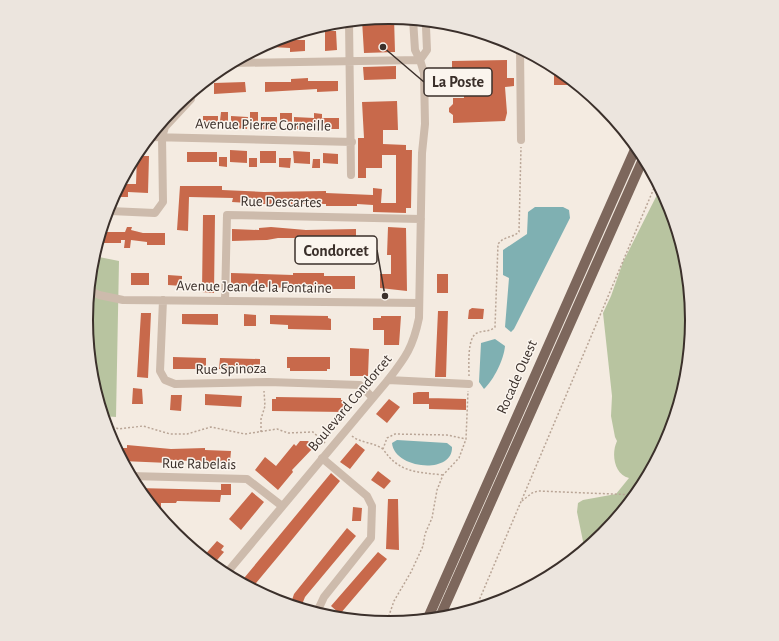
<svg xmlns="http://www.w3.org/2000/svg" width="779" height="641" viewBox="0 0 779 641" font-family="'Alegreya Sans',sans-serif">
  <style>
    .green { fill: #b8c4a0 }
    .water { fill: #7fb0b2 }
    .building { fill: #c8694b }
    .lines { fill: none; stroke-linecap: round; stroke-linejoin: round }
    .path { stroke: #b9a596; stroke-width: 1.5; stroke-dasharray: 2 2; stroke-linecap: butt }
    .minor { stroke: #cdbbac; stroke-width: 8 }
    .major { stroke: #7d675c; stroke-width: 10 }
    .labels { text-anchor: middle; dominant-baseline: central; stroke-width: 3; stroke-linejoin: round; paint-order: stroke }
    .street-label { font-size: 15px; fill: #3b302b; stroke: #fbf5ee }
    .rim { fill: none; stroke: #3b302b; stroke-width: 2 }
    .leader { fill: none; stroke: #3b302b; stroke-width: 1.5 }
    .callout-dot { fill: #3b302b; stroke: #fbf5ee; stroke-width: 1.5 }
    .callout { fill: #fbf5ee; stroke: #3b302b; stroke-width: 1.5 }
    .callout-label { font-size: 16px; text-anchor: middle; font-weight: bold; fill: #3b302b }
  </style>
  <rect width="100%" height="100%" fill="#f4ebe1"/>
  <!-- green -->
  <path class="green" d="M661,187c64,120 27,279 -76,364l-8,-39 1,-9 5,-3 33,-6 13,-16c-15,-4 -18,-24 -12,-37l-2,-4 -4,-21 1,-20 -9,-83 8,-17 12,-34z
    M98,239l1,18 20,4 -3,156 -13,-1 -11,-37 -6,-59 6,-59z"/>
  <!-- water -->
  <path class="water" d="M535,207h28l6,3 1,8 -56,111 -3,3 -6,-5 4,-49 -6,-3v-25l24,-16 1,-22z
    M495,339l10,7c-1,13 -11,34 -21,43l-5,-7 2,-39z
    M397,440l50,3 5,4c1,28 -58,22 -60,-4z"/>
  <!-- building -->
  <path class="building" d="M390,17h4l1,35 -31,1 -2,-33z
    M325,31h11l1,19 -12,1z
    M286,36v4h19v11l-15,1v-4l-18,-1v-6z
    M507,60v18h7v8l-9,1 2,26 -2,8 -52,2v-8l-4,-3v-4l4,-4v-6h11l-1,-18h-11v-19z
    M396,66v13l-32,1 -1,-13z
    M554,66l4,2 20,17h-24z
    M308,78v3h30v10l-21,1v-3l-52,3v-10h26v-3z
    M245,82l1,10 -32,2v-11z
    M397,101l1,29h-15v14l23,1v5h6l-1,58h-5v5l-33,-1v-7l-16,-1v2h-31v-2h-63l-31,-2 1,-4 -44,-1 -1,34 -11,-1 3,-44h42v4l42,2 62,-1v2l47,2v-7l9,1 -1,14h15v-48h-14v13h-16v10h-8v-40h6l-2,-36z
    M221,112h7v9h-8z
    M250,112h8v10l-8,-1z
    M280,113h12v9h-12z
    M314,113l8,1v4h17v11h-45v-12l20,1z
    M203,116h15v11h-15z
    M231,116l17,1 -1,12 -16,-1z
    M261,117h16v12h-16z
    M230,150l17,1v12l-17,-1z
    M260,151h16v12h-16z
    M293,151l17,1v12l-16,-1z
    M187,152h30v10h-30z
    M323,153l15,1v10l-15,-1z
    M137,156h12l-1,37 -20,-1v5h-11v-8l3,-5h16z
    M219,157h8v10l-8,-1z
    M249,158h8v9h-8z
    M279,158h12l-1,10 -11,-1z
    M313,159h7v9h-8z
    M203,215h12l-1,78 -12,-1z
    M127,227h5l-1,3 12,3h22v12h-18v-3l-16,-2 -1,8h-6l1,-8h-4v3h-18l1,-11h21z
    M271,227l35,3 50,-1v10l-31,-1v2l-27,1v-3h-20l-11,2 -35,1v-12l27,1v-2z
    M388,227l18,1 1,63 -27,-3v-14h11v-19h-4z
    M131,273h18v12h-18z
    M231,273l62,2v-2h31v3h31v13h-31v-2l-31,-1v2l-62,-2z
    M437,274h11v19h-11z
    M168,275l14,1v10l-14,-1z
    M472,308l12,1 -1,10h-15l1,-9z
    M438,311h10l-2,66h-11z
    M141,313h10l-3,65 -11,-1z
    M182,314h36v11l-36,-1z
    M244,314l12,1v11h-12z
    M270,315l58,1v2l3,1v11l-43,-1v-4l-18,-1z
    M381,316h20l-2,29h-15v-15h-11v-12h8z
    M350,348l19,1 -1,27h-18z
    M173,357l33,1v11h-33z
    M287,357h43v12h-3v2h-37v-3h-3z
    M220,358l40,1v11l-41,-1z
    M133,388l9,1 1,15h-11z
    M418,392h11v12h-16v-11z
    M205,394l37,2 -1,11 -36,-2z
    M171,395h11l-1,16 -11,-1z
    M276,397l65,1v2h3v12l-72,-1v-12h4z
    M429,398l37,1v11l-37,-1z
    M389,399l11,8 -13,16 -11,-9z
    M300,441h8l6,6 -22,23 1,2 -15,18 -23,-20 10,-13 11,9 18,-22 2,2z
    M356,443l9,7 -15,19 -10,-7z
    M127,445l44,4 34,-1v2l26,1 -1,11h-9v3l-17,-1v-2l-12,-1 -23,-1v3l-47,-2 -7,-13h12z
    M378,471l13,10 -7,8 -13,-9z
    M331,473l9,8 -54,66 -35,42 -11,-6z
    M221,484h10v11h-10l-1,7 -43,-1 -1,2h-15v5h-8l-16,-20 84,2z
    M252,492l12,10 -23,28 -12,-11z
    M388,499h10l1,51 -13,-1z
    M353,507l9,1 -1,13h-9z
    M347,528l9,8 -51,61 -4,10 -2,2 -9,-3 4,-12z
    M217,541l7,5 -3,4 3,2 -12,14 -10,-8z
    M378,552l9,7 -47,55 -9,-8z"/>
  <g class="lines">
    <!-- path -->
    <path class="path" d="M469,376c0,-11 -2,-39 8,-43 7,-3 13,-1 18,-6l3,-83c6,-8 14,-6 21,-12l2,-85
      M105,424l14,5 24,-3 27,8h17l24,-7 34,7 32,-5 11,4 25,-1 12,11
      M261,432v-13l4,-13 -1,-15
      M352,436c8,7 21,6 31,13
      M443,475c-26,-3 -44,-2 -60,-26l4,-11 8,-4 52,1 19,4
      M522,501l10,-8 6,-2 99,4
      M475,610l182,-429
      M386,624l8,-23 17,-29 12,-26 2,-12 7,-16 5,-28 6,-15 16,-17 7,-19 2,-48"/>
    <!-- minor -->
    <path class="minor" d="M349,21l2,154
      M413,22l12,-1
      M520,48l1,92
      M420,60l7,-10 -1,-23 6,-6
      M231,63l189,-3
      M150,137l202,5
      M108,209l2,2 45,2 8,-11 -1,-65 3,-10 26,-28v-6
      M89,290l10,5 24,5 296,3
      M163,300l-3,71 5,9 10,4 93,-2 92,3 13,13
      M225,301l2,-86 194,4
      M388,380l81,4
      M130,476l117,3 35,27
      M225,575l163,-195c18,-23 25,-33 31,-62l3,-165 3,-29 -1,-51 -4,-13 -5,-10 -2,-31
      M316,614l8,-17 47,-59 1,-32 -5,-10 -45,-38"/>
    <!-- major -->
    <path class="major" d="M439,619l205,-462
      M427,620l210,-475"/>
  </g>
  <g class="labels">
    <!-- street labels -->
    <g class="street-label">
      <text transform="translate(263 125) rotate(1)">Avenue Pierre Corneille</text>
      <text transform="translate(281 202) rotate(1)">Rue Descartes</text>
      <text transform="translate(254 287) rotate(1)">Avenue Jean de la Fontaine</text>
      <text transform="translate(231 369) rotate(-1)">Rue Spinoza</text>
      <text transform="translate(517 377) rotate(-66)">Rocade Ouest</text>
      <text transform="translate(350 403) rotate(-50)">Boulevard Condorcet</text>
      <text transform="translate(199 464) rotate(1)">Rue Rabelais</text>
    </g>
  </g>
  <!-- crop -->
  <path d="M0 0H779V641H0ZM93 320a296 296 0 1 1 592 0a296 296 0 1 1-592 0Z" fill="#ece5de" fill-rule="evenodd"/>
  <path class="rim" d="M93 320a296 296 0 1 1 592 0a296 296 0 1 1-592 0Z"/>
  <!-- callouts -->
  <path class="leader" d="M383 47L424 82M385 296L377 250"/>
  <g class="callout-dot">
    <circle cx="383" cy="47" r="4"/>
    <circle cx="385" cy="296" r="4"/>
  </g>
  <g class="callout">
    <rect x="424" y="68" width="68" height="28" rx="4"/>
    <rect x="295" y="236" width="82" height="28" rx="4"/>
  </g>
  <g class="callout-label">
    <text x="458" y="87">La Poste</text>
    <text x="336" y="256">Condorcet</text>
  </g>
</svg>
